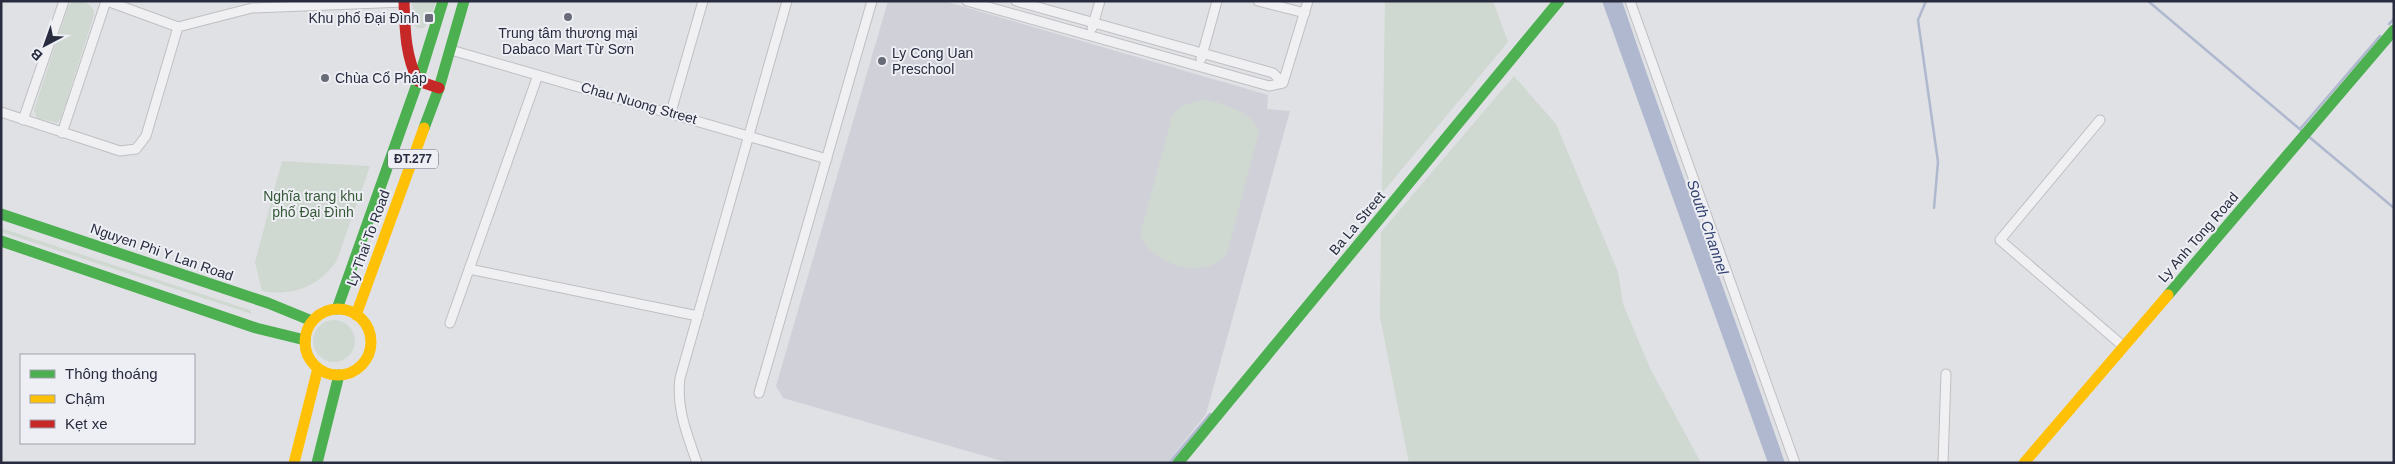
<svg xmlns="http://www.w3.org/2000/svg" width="2395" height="464" viewBox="0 0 2395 464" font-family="Arial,sans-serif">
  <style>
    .built { fill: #cfd0d8 }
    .green { fill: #cfd8d1 }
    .water { fill: #afb8cf }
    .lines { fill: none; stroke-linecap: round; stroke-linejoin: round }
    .stream { stroke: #afb8cf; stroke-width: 2.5 }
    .street-casing { stroke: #bebfc3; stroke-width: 11 }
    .street { stroke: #f0f0f2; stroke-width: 9 }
    .fast { stroke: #4caf50; stroke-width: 11 }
    .slow { stroke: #ffc107; stroke-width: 11 }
    .jam { stroke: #c62828; stroke-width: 11 }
    .poi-dot { fill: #686b78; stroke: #eeeff5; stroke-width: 2 }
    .labels { text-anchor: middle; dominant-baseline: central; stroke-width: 4; stroke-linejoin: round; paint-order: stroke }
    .shield { fill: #eeeff5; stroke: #636675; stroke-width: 1 }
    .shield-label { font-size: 12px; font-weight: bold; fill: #282c3e }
    .poi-label { font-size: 14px; fill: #282c3e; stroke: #eeeff5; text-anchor: start }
    .street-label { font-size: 14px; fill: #282c3e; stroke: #eeeff5 }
    .park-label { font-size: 14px; fill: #365936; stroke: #eeeff5 }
    .water-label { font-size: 15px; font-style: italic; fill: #344370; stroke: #eeeff5 }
  </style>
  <rect width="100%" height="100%" fill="#e0e1e5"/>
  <!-- built -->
  <path class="built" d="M888,1h56l324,94 -1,14 23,2 -84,303 -39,49h-158l-226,-65 -7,-12z"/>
  <!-- green -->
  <path class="green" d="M72,1c10,0 22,1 22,14l-33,103 -4,5 -20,-5 -3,-8 34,-103z
    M412,1h24l-6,18 -6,9h-7l-3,-3z
    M1385,1h108l15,41 -126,151z
    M1514,76l42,48 62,148 5,32 27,64 51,95h-292l-29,-146 1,-85z
    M1206,99c19,6 46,12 53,33l-32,122c-22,28 -75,11 -87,-19l32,-119 9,-10z
    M282,161l88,5 -33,94c-17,26 -45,37 -75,31l-7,-29z
    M1,228l249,82 2,4 -251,-82z
    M313 341a21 21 0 1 1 42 0a21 21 0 1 1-42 0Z"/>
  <!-- water -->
  <path class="water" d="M1602,1h20c52,155 110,307 163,462h-17z"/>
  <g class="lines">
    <!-- stream -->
    <path class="stream" d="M1926,1l-8,19 20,142 -4,46
      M2148,1l154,130
      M2389,24l5,-5
      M2300,129l80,-93
      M2308,136l86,72
      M1169,463l41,-49"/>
    <defs>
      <path id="street" d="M107,1l71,26 74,-19 152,-6
        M967,1l302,85 14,-3
        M1016,1l257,72 10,10
        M1258,1l47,12
        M1630,1l165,462
        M1092,28l8,-27
        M451,50l376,109
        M1201,59l16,-58
        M1283,83l25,-82
        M1,112l119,39 16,-2 10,-13 32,-109
        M671,112l32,-111
        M23,120l41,-119
        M2100,120l-100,120 123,106
        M62,133l44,-132
        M469,269l229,47
        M450,323l88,-248
        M759,393l113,-392
        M697,463c-10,-29 -21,-55 -17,-85l107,-377
        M1943,463l3,-89"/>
    </defs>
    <!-- street casing -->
    <use href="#street" class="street-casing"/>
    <!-- street -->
    <use href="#street" class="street"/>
    <!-- fast -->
    <path class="fast" d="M424,128l15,-40 25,-87
      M1,214l267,89 44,18
      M1,241l255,87 49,12
      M2168,295l226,-265
      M337,309l81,-228 25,-80
      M317,463l22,-88
      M1178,463l381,-462"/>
    <!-- slow -->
    <path class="slow" d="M305 342a33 33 0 1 1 66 0a33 33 0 1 1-66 0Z
      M356,315l68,-187
      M294,463l24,-95
      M2024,463l144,-168"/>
    <!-- jam -->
    <path class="jam" d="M404,1c1,28 1,54 14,80l21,7"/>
  </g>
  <!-- markers -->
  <g class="poi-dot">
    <circle cx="568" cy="17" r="5"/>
    <rect x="424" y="13" width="10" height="10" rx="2.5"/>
    <circle cx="882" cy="61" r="5"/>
    <circle cx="325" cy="78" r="5"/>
  </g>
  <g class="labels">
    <!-- shield labels -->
    <rect class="shield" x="388" y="149.5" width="50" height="19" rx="4"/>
    <g class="shield-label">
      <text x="413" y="159">ĐT.277</text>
    </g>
    <!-- poi labels -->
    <g class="poi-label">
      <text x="419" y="18" text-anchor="end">Khu phố Đại Đình</text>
      <text x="568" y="33" text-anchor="middle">Trung tâm thương mại<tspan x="568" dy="16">Dabaco Mart Từ Sơn</tspan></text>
      <text x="892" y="53">Ly Cong Uan<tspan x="892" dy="16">Preschool</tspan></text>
      <text x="335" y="78">Chùa Cổ Pháp</text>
    </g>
    <!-- street labels -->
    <g class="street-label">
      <text transform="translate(639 103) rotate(16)">Chau Nuong Street</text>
      <text transform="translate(1357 223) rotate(-50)">Ba La Street</text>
      <text transform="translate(2198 237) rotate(-49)">Ly Anh Tong Road</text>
      <text transform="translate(368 238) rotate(-70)">Ly Thai To Road</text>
      <text transform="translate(162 252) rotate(19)">Nguyen Phi Y Lan Road</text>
    </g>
    <!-- park labels -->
    <g class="park-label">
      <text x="313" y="196">Nghĩa trang khu<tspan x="313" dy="16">phố Đại Đình</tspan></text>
    </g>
    <!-- water labels -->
    <g class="water-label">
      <text transform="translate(1708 227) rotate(71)">South Channel</text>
    </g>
  </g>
  <!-- border -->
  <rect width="2395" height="464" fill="none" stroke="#282c3e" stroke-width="5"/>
  <!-- legend -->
  <rect x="20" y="354" width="175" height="90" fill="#eeeff5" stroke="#9fa1ac"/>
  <rect x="30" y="370" width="25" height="8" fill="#4caf50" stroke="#9fa1ac"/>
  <text x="65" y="379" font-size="15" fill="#282c3e">Thông thoáng</text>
  <rect x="30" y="395" width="25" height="8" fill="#ffc107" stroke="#9fa1ac"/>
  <text x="65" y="404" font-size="15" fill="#282c3e">Chậm</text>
  <rect x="30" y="420" width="25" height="8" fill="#c62828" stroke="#9fa1ac"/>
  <text x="65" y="429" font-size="15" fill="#282c3e">Kẹt xe</text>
  <!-- north arrow -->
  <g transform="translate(45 45) rotate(221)" stroke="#eeeff5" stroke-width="4" paint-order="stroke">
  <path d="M0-4L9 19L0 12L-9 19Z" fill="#282c3e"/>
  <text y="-8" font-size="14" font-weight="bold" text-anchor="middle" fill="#282c3e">B</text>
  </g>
</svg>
